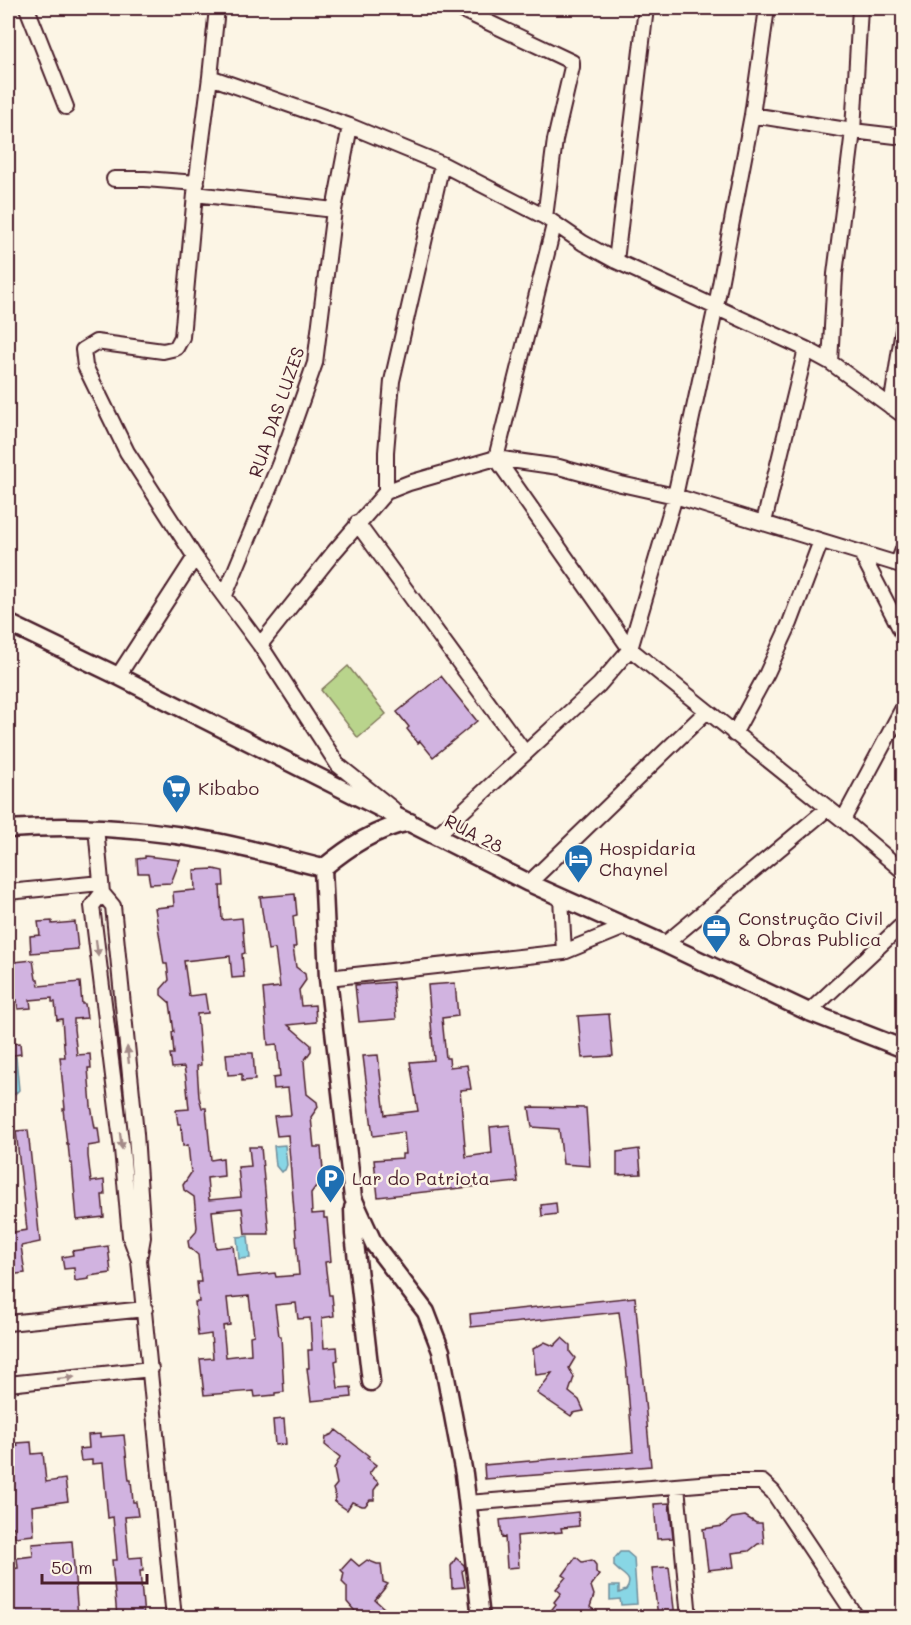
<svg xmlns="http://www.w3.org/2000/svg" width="911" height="1625" viewBox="0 0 911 1625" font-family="Mali,sans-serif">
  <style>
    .green { fill: #b9d48c; stroke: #827a5c; stroke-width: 1.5 }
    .water { fill: #88d6e5; stroke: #6f8d9b; stroke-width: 1.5 }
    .building { fill: #d1b3e0; stroke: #4a1f2b; stroke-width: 1.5; fill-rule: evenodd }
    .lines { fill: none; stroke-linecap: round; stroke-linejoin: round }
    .minor-casing { stroke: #4a1f2b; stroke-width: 18 }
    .tertiary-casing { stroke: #4a1f2b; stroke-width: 21 }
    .minor { stroke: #fcf5e5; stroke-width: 14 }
    .tertiary { stroke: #fcf5e5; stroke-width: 16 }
    .oneway { fill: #a38a88 }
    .labels { text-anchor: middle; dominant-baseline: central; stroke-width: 5; stroke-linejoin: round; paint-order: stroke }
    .street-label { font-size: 18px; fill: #4a1f2b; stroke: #fcf5e5 }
    .poi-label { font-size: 18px; fill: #4a1f2b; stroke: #fcf5e5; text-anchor: start }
  </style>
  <rect width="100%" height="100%" fill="#fcf5e5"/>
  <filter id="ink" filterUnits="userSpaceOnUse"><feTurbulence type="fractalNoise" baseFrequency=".0167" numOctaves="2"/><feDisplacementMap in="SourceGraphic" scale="12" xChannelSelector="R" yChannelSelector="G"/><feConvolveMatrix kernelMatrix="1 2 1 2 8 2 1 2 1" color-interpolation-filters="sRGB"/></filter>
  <g filter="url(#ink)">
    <!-- green -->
    <path class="green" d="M348,666l38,48 -28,24 -37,-48z"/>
    <!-- water -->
    <path class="water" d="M16,1057l3,33 -4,4 -7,1v-37z
      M285,1145l2,20 -2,5 -4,2 -5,-6 -2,-20z
      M248,1236l2,22 -11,1 -2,-22z
      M620,1552h7l7,6 3,46 -16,1 -1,-6 -10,1v-14h9v7l7,-3c9,-13 -5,-15 -12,-24v-7z"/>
    <!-- building -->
    <path class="building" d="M441,676l36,45 -44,36 -13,-16 -2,2 -11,-14 2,-2 -12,-15z
      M145,856l35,4 -9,23 -21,1 -2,-11h-10l-1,-14 8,-1z
      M214,869l9,2 1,15h-4l2,34 20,-2 3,35 -3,1 2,23 -12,1 -2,-22 -46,5 5,35 16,-2 3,19 -11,1 4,51 -4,1 2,31 3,11h4l5,52 12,-2 1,18 -17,2 2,22 32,-3 -3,-30 13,-1 -2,-19h12l8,87h-24l-3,-26 -30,3 4,37 17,-2 4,31 38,-4 1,4 23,-2 -11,-140 -11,1 -3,-20 17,-1 -3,-27 -14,1 -1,-11 7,-1 -3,-33 -9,1 -5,-56 17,-2 -5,-38 -7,1 -8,-53 35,-3 2,21 -4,1 3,31h-3l3,20 9,7 1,6 -7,10 2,16 14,-1 1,17 -28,3 23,20v6l-7,10 1,13 2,20 10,8 1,5 -7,10 3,30h7l3,35h-5l-8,11 1,21 12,-1v5h3l4,43 -6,1 4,33h3l2,21 -12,2 2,30 13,-1 1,13 -3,1 3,27 13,-1 1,10 -41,4 -4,-33h2l-1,-18h4l-2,-32 -12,1 -2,-16 -21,2 4,31h2l3,56 -9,1v2l-20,2 -1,-6 -50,4 -4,-36 13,-1 -2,-24 -13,2 -3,-34h4l-2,-20h4l-3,-27 -9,-8 -1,-6 8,-9 1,-5 -3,-30 -10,-7 -1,-5 8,-12 -3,-28 -5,1 -2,-22h-3l-2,-14 13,-1 -3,-31 -2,-11 -12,1 -2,-14h4l-2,-22h2l-4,-29 -9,-8v-6l8,-9 -2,-16h-3l-9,-56 19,-2 -1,-14 22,-2 -1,-20zM249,1296l5,39 -4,1 1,18 -25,3 -3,-31 7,-1 -3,-27z
      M52,921v3l23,-2 3,27 -47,4 -1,-17 10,-1 -2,-13z
      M33,960l3,19h2l1,7 41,-4 2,22h3l2,14 -13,1v10l3,26 13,-1 1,14h-3l3,38 4,22h3l2,16 -12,2v10l3,26 13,-2 1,15h-3l2,22 -27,3 -5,-57h-2l-2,-19h-1l-4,-35h2l-5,-52h5l-1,-11 -2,-27 -5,1 -2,-18h-3v-4l-22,2 1,8 -13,1 -1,-9 -9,1v-35h6v-4z
      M393,982l3,37 -37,3 -4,-37z
      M455,983l3,33 -16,2 4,40h3l1,9 17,-2 4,24 -11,1 6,67 26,-4 -2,-26 20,-2 8,57 -140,15 -4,-37 28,-2v-4h4l-2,-22 -31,4 -10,-80 15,-1 7,60 33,-4 -8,-49 24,-2 -6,-75z
      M609,1014l4,42 -31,2 -4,-42z
      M20,1043l1,11 -13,2v-12z
      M237,1053h16l2,27 -13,1v-7l-14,1 -2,-21z
      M529,1107l57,1 4,58 -27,-2 -4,-35 -27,-2z
      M28,1130l12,112 -19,4 4,27 -17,2v-42l19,-3 -11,-99z
      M639,1149l2,25 -24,1v-23z
      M556,1203l1,11 -15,2 -1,-11z
      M108,1246l3,27 -22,3v3l-14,2 -1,-13 -10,1 -2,-12 11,-2 -1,-4z
      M635,1297l16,169 -166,13 -1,-14 149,-13 -7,-88 -7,-52 -148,15 -1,-13z
      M562,1338l8,7v7l5,6 -6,10 5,9 -5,15 10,8 5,11 -11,2 -2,3 -34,-23 15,-20 -16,2 -3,-26 12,-7 9,4z
      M284,1419l2,25 -11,1 -2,-25z
      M336,1430l33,26 -2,2 9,7 -7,9 10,9 -5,7v10h-4l-5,6h-3l-10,-4 -5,8 -13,-9 2,-3 -3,-9 4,-5 -3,-15 6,-12 -15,-12 1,-8 7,-3z
      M100,1434v3l24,-2 5,45h2l2,22h3l2,14 -13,1 3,31 1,10 13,-1 1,14h-3l4,46h-27l-5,-57h5l-1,-11 -3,-32 -5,1 -5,-55 -11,1v-4l-11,1 -2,-12 10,-1 -1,-13z
      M31,1442l1,12 11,-1 3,29 19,-3 3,22 -36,5 2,29 -19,2 -1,-10h-6v-80l10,-1 -1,-3z
      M669,1503l4,35 -16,1 -3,-35z
      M578,1512l1,14 -18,2 1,4 -45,4 2,31 -12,1 -2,-31 -3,1 -2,-18z
      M745,1516l11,7h6l2,20 -6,1 -9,7 -17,2 2,14 -26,3 -5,-41 20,-3 9,-8z
      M72,1541l6,76h-64l-4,-34h-2v-14l10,-1 -1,-10 16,-2 -1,-12z
      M576,1557l6,5 10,-2 4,5v7l3,3 -8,11 3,9 -4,12 14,10h-58l10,-13 -2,-2 7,-9 -5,-4 10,-12 -3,-2z
      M456,1558l8,7 1,4 -3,2 3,16 -13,1 -1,-22z
      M351,1559l8,7 8,-6 10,4h4l2,18 5,2 -13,16 9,8 -8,9h-16l-13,-15v-15l-5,-5 2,-9 -3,-3z
      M669,1567l6,50h-17l-6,-49z"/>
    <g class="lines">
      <defs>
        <path id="minor" d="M27,8l39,99
          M217,8l-7,69 -15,117 -13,143 -6,11 -13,3 -67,-9 -13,8 2,16 42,86 68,105 65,88 78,120 55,44
          M458,8l114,54v5l-17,73 -10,77
          M210,77l140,49 92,38 103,53 38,26 33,18 190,88 24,13 74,54
          M752,115l101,16 51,6
          M114,179h31l52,4
          M195,194l139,16
          M554,225l-58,233 134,191 213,171 61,52
          M616,261l30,-253
          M830,362l5,-88 18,-143 7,-123
          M891,407l13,-84
          M386,492v-40l6,-71 50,-217
          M764,522l42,-173
          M357,523l168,230
          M861,553l43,83
          M898,563l6,-16
          M225,595l54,-130 36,-102 19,-153 16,-84
          M260,645l74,-93 52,-60 23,-9 87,-25 63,9 62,17 54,12 229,70
          M118,676l77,-119
          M734,734l33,-61 23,-50 31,-82
          M843,820l61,-114
          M96,827l6,66 11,13 23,228 7,103 -4,23 35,358
          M437,835l162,-150 31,-36 45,-153 41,-190 36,-191 15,-107
          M529,883l178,-172
          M8,892l93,-9
          M102,893l-10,13 30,243 8,87 9,24
          M561,898l3,54
          M665,944l162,-135
          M328,978l236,-26 61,-25
          M809,1012l95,-89
          M8,1323l137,-14
          M8,1384l143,-15
          M677,1486l12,132
          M468,1503l256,-21h38l11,10 84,126"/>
        <path id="tertiary" d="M8,623l110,53 411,207 136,61 144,68 95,37
          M8,829c68,-5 137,-1 204,12 37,7 74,18 111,27
          M323,868l5,110 25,220 21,46 52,68 15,39 23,123 17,144
          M323,868c27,-22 52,-39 87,-46
          M353,1208l1,26 17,148"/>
      </defs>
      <!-- minor casing -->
      <use href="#minor" class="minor-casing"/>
      <!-- tertiary casing -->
      <use href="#tertiary" class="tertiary-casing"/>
      <!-- minor -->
      <use href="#minor" class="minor"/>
      <!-- tertiary -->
      <use href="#tertiary" class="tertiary"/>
    </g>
    <!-- one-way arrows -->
    <defs><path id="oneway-solid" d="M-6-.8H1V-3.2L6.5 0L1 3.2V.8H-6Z" transform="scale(1.5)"/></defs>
    <g class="oneway">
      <use href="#oneway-solid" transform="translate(97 948) rotate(83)"/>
      <use href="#oneway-solid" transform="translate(128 1055) rotate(-96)"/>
      <use href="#oneway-solid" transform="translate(121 1141) rotate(83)"/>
      <use href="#oneway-solid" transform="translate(66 1378) rotate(-6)"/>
    </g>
  </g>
  <!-- icons -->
  <defs>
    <symbol id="supermarket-pin" viewBox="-11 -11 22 30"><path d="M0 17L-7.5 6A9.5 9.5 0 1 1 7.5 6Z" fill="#1f6fb2" stroke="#fcf5e5"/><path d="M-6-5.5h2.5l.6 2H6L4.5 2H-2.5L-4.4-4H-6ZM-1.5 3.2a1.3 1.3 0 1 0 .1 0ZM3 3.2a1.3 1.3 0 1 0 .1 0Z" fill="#fff"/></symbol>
    <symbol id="hotel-pin" viewBox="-11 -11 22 30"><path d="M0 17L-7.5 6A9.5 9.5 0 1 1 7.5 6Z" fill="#1f6fb2" stroke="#fcf5e5"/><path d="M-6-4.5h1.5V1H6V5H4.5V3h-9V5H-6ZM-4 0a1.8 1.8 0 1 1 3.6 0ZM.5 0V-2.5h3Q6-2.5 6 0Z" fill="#fff"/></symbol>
    <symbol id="office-pin" viewBox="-11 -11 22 30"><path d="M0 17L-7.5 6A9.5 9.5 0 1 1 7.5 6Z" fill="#1f6fb2" stroke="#fcf5e5"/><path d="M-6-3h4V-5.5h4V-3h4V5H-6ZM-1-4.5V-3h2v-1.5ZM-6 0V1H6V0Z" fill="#fff"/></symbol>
    <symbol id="parking-pin" viewBox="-11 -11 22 30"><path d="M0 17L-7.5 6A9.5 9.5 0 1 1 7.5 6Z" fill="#1f6fb2" stroke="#fcf5e5"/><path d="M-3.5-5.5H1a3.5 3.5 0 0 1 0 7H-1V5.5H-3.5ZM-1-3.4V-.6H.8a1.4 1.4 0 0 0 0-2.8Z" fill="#fff"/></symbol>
  </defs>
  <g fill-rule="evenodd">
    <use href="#supermarket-pin" x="160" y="772" width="33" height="45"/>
    <use href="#hotel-pin" x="562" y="842" width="33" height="45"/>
    <use href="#office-pin" x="700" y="912" width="33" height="45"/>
    <use href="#parking-pin" x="314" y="1162" width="33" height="45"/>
  </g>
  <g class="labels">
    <!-- street labels -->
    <g class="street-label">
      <text transform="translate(276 412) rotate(-71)">RUA DAS LUZES</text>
      <text transform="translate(474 833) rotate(27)">RUA 28</text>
    </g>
    <!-- poi labels -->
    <g class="poi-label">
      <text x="198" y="788">Kibabo</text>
      <text x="599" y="848">Hospidaria<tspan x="599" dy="21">Chaynel</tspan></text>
      <text x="738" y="918">Construção Civil<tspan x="738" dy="21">&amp; Obras Publica</tspan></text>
      <text x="352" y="1178">Lar do Patriota</text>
    </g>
  </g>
  <!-- margin -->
  <rect width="911" height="1625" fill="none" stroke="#fcf5e5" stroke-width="30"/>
  <rect x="15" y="15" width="881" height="1595" fill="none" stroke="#4a1f2b" stroke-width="2" filter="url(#ink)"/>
  <!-- scale -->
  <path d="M42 1574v9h105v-9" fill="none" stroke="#4a1f2b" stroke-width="3"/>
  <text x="51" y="1574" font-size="18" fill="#4a1f2b" stroke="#fcf5e5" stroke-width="4.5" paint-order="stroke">50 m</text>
</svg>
